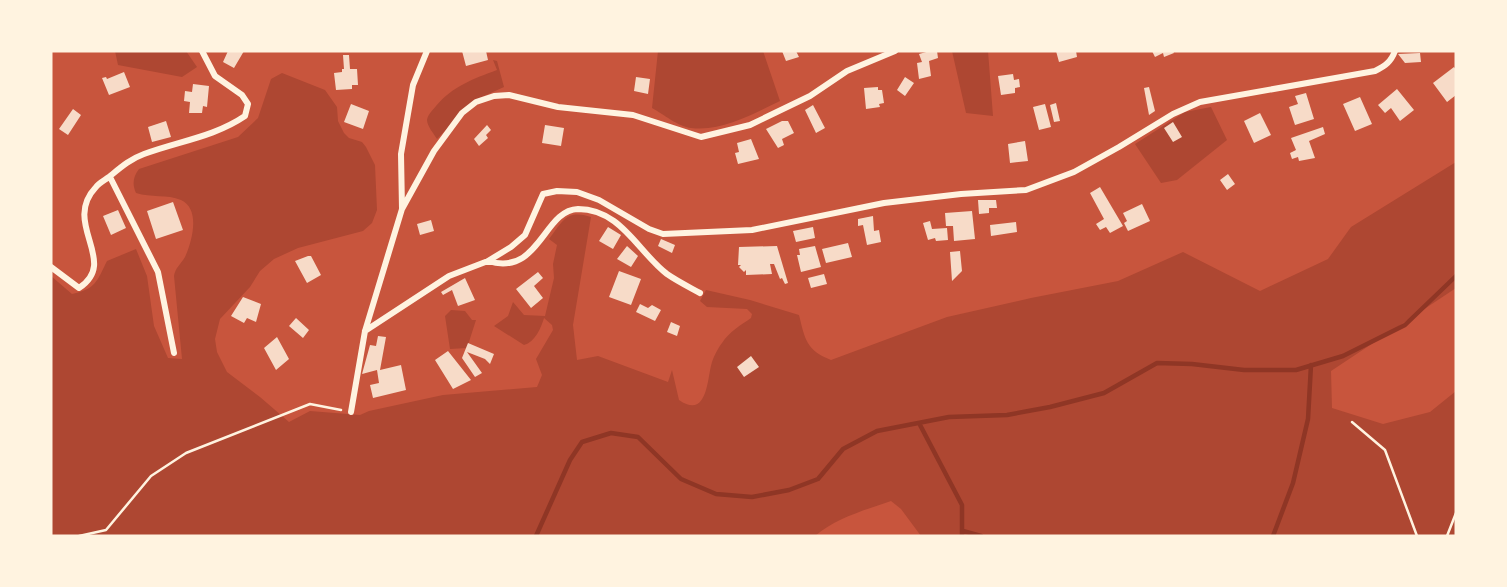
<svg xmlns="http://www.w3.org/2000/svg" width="1507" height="587" viewBox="0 0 1507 587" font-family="Poppins,sans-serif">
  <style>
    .green { fill: #ae4732 }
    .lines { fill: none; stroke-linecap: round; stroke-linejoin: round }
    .stream { stroke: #8f3625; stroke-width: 4.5 }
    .building { fill: #f7dbc8 }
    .path { stroke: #fff3e0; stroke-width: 2.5 }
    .minor { stroke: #fff3e0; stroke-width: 6 }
  </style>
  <rect width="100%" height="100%" fill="#c8553d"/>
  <!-- green -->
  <path class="green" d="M115,51h71l11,16 -15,10 -64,-12z
    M658,51h105l17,50c-27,13 -58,31 -89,27 -12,-1 -28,-14 -39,-20z
    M952,51h36l5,65 -27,-3z
    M493,60l4,1 7,26 -29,13 -38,39c-3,-5 -10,-13 -10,-19 1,-6 6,-10 9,-14 17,-20 37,-27 61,-36z
    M282,73l43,17 12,17 1,14 6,12 5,5 13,4 4,5 9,18 2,45 -5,13 -9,8 -65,17 -24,11 -14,12 -10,16 -30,32 -5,20 2,13 10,20 33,25 29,25 21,-11 50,4 9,-4 74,-16 94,-8 5,-12 -6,-16 17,-29 -1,-5 -8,-7c-3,10 -9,24 -20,27l-30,-19 14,-10 5,-14 11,13 21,1 9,-38 -1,-14 4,-19 -8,-6c14,-18 17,-30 42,-22l-18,108 4,35 21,-4 70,26 4,-12 7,30c29,20 28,-22 33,-38 2,-6 6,-14 10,-19 7,-11 19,-18 29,-25l1,-4 -5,-5 -40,-2 -7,-6 6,-11 44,10 49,15c6,24 7,35 32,45l116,-43 84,-19 87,-17 65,-29 77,39 68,-32 23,-32 105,-65v126l-125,83 1,37 51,16 47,-12 26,-21v145h-535l-20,-27 -10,-8c-26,9 -55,17 -76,35h-764v-260l21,18c24,-5 25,-13 35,-33l29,-12 11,27 7,50 14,32 14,1 -8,-83c1,-8 7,-12 11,-19 7,-15 16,-48 -4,-57 -14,-6 -30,-2 -45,-7 -4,-9 -3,-16 3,-24l99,-32 20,-19 13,-39z
    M1211,107l16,33 -50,40 -16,3 -26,-39 50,-32z
    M451,310l14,1 7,9h4l-9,28 -17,1 -5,-33z"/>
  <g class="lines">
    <!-- stream -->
    <path class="stream" d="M919,423l43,82v31
      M963,531l18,5
      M536,536l34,-76 12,-18 29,-9 27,4 43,42 35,15 36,3 37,-7 29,-11 25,-30 34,-18 72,-14 58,-2 43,-8 54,-14 53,-30 35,1 52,6h52l47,-14 62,-31 51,-49
      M1273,536l20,-53 15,-64 3,-54"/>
  </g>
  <!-- building -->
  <path class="building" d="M228,51h16l-10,17 -11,-6z
    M462,51h24l2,9 -22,6z
    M782,51h14l3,6 -13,4z
    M930,51h7l1,7 -9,3 2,15 -12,3 -2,-16 5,-1 -3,-8z
    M1056,51h20l1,6 -18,5z
    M1152,51h21l1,2 -10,4 -1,-4 -8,4z
    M1420,53l1,9 -16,1 -7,-9z
    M343,55h6l1,14h7l1,16h-6v4l-16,1 -2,-17 8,-1v-3h2z
    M1454,67l2,3v25l-9,7 -14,-19z
    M124,72l6,15 -21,8 -7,-17 4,-1 1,2z
    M1013,74l1,6 5,-1 1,8 -5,1v5l-14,2 -3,-19z
    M636,77l14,2 -2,15 -14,-3z
    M905,77l9,6 -9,13 -8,-6z
    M193,84l16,2 -2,21 -4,-1 -1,7h-13l1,-11 -6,-1 1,-10 7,1z
    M878,87v3h4l2,13 -5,1 1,3 -14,2 -2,-21z
    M1149,87l6,24 -6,4 -5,-27z
    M1397,89l17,21 -14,11 -9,-13 -6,5 -7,-8z
    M1306,93l8,26 -19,6 -6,-18 9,-3 -3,-8z
    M1360,97l12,27 -17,7 -12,-27z
    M1056,103l4,18 -6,1 -4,-17z
    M351,104l18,7 -6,18 -19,-7z
    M1045,104l6,23 -12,3 -6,-23z
    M813,105l12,23 -9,5 -11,-23z
    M73,109l8,6 -13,20 -9,-6z
    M1260,113l11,22 -17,8 -10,-22z
    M166,121l5,16 -19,5 -4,-15z
    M782,121h6l6,12 -12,6 2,6 -6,3 -12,-19z
    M1173,122l9,15 -9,5 -9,-14z
    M487,125l4,5 -5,5 2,3 -9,8 -5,-7z
    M545,125l19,3 -3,18 -19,-3z
    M1323,127l2,7 -16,7 6,17 -16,3 -1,-4 -6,2 -2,-6 6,-3 -5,-12z
    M751,139l8,20 -21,5 -3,-11 4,-1 -2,-9z
    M1025,141l3,20 -18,2 -2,-19z
    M1228,174l7,10 -8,6 -7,-10z
    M1100,187l23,39 -13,7 -4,-6 -6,3 -4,-6 8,-5 -14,-26z
    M978,200h18l1,8h-8v5l-10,1z
    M173,202l10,28 -27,9 -9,-28z
    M1142,204l8,17 -22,10 -4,-8 3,-2 -4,-8z
    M118,210l8,18 -15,7 -8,-19z
    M972,211l3,28 -21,2 -1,-15h-7l-1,-13z
    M873,216l1,15 5,-1 2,12 -14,3 -4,-20 -5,1v-7z
    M431,220l3,11 -14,4 -3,-11z
    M930,221l2,8 15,-1 1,12 -12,1 -1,-3 -7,2 -5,-17z
    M1016,222l1,10 -26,4 -1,-11z
    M608,227l13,8 -8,14 -14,-8z
    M813,227l2,11 -19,4 -3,-11z
    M661,239l14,6 -3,8 -14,-7z
    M848,243l4,14 -26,6 -4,-14z
    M627,246l11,10 -7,11 -14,-8z
    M777,246l11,37 -3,1 -3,-6 -2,1 -6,-15h-4l2,10 -26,1v-5l-2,2 -5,-5 2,-2h-3l1,-18z
    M815,246l6,21 -20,5 -4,-17h3l-1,-6z
    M960,251l2,20 -10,10 -2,-29z
    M308,256h3l10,19 -14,8 -12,-22z
    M619,271l22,8 -10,26 -22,-8z
    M538,272l5,6 -9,8 9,12 -12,10 -15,-19z
    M824,274l3,10 -16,4 -3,-10z
    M465,278l10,22 -17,6 -6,-16 -9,5 -2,-3z
    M243,297l18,7 -5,18 -9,-4 -3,5 -13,-7z
    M640,304l8,4 4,-3 9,5 -6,11 -19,-9z
    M296,318l13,12 -6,8 -14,-12z
    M671,322l9,4 -3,10 -10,-4z
    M378,336l8,1 -6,33 21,-5 5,25 -33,8 -3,-13 9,-2 -2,-13 -15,4 8,-29 6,1z
    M277,337l12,22 -13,11 -12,-22z
    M468,343l26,11 -4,10 -5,-5 -18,-7 15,21 -7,4 -13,-19z
    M448,351l23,29 -18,9 -18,-29z
    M751,356l8,11 -15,10 -7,-10z"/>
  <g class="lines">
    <!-- path -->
    <path class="path" d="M1352,422l33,28 32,86
      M79,536l27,-6 45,-54 35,-23 124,-49 31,6
      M1447,536l9,-23"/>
    <!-- minor -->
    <path class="minor" d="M110,177l48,95 16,81
      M402,209l32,-58 28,-38 14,-11 18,-6 15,-1 49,12 75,8 68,22 49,-12 60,-29 37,-25 48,-20
      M488,261c52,16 55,-51 90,-52 43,0 60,43 89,65 10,7 22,13 33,19
      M51,267l28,21c41,-27 -18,-64 17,-101 3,-4 9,-7 13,-10 11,-9 21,-18 35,-23 35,-13 70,-17 101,-38l3,-12 -6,-9 -27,-19 -13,-25
      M365,331l84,-55 39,-15 23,-14 14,-12 18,-41 14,-3 20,1 22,8 50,29 14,5 89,-4 132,-27 77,-9 65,-4 48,-18 45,-25 54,-33 27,-12 175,-31c10,-5 16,-9 20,-20
      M351,412l14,-81 37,-122 -1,-55 12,-69 14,-34"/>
  </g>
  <!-- border -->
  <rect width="1507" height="587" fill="none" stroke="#fff3e0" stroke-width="105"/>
</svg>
